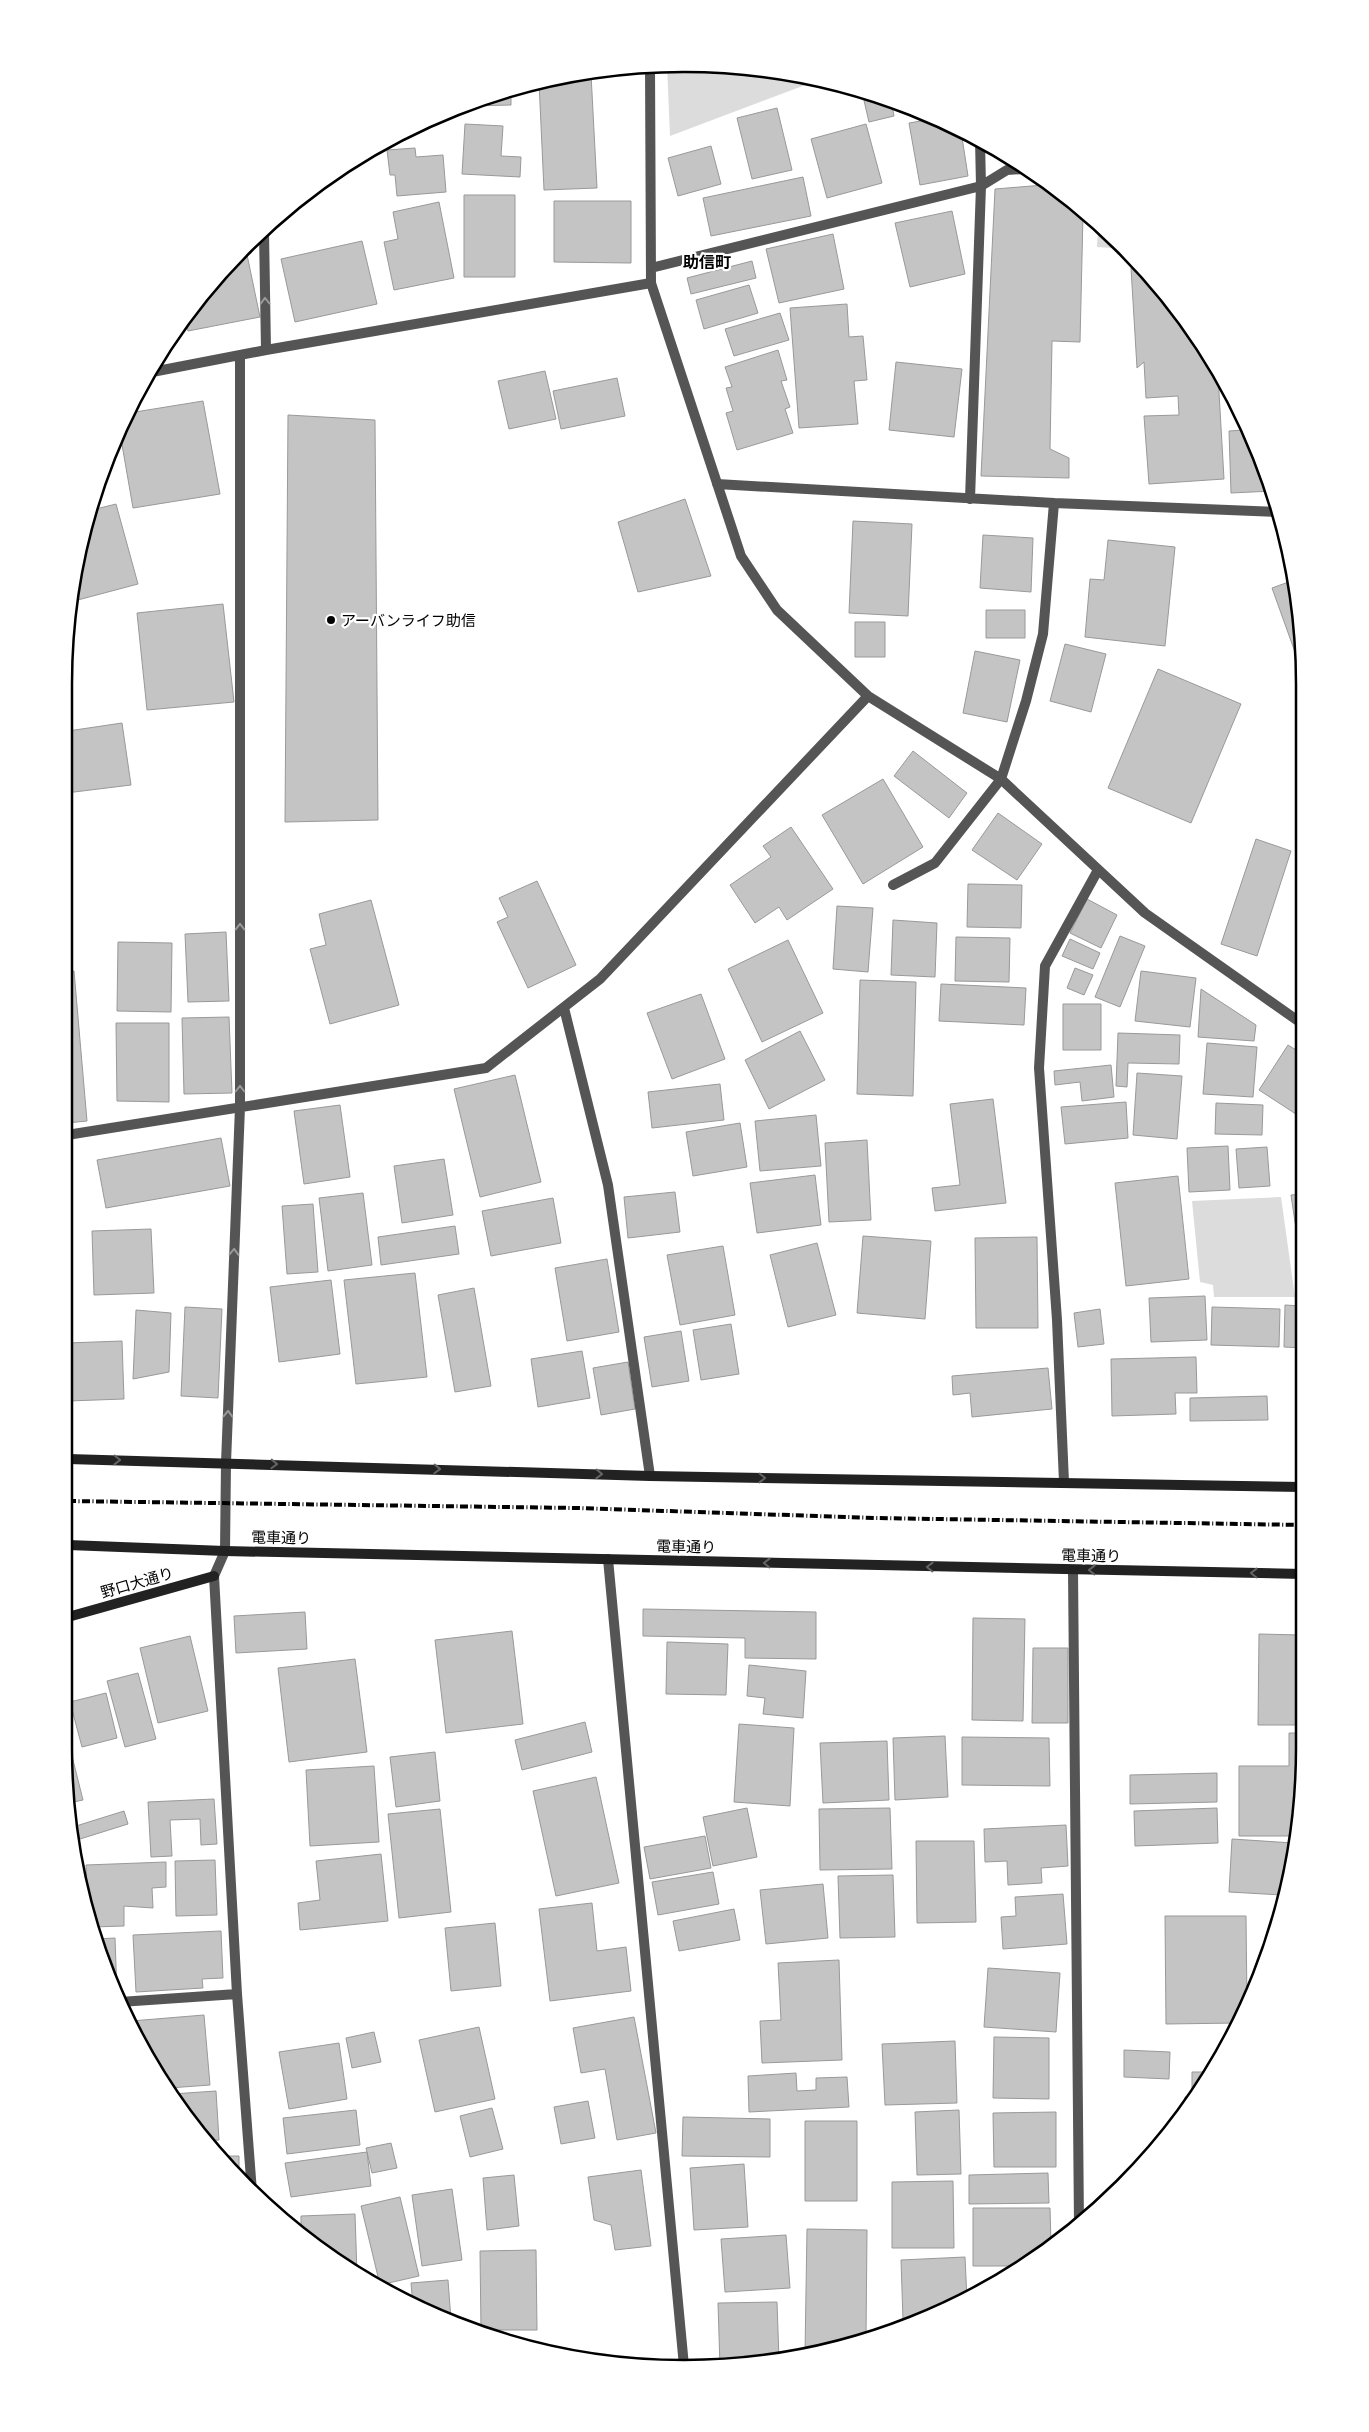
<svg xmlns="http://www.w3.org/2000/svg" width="1369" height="2432" viewBox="0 0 1369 2432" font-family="'Exo 2','Noto Sans JP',sans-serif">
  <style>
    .green { fill: #dcdcdc }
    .building { fill: #c4c4c4; stroke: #999 }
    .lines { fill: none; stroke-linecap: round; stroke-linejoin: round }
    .lane { stroke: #555; stroke-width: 10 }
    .street { stroke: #555; stroke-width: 10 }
    .secondary { stroke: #222; stroke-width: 10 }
    .rail { stroke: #000; stroke-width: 4; stroke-dasharray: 8 2.5 1 2.5; stroke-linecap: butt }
    .oneway { stroke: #999 }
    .oneway2 { stroke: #646464 }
    .poi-dot { fill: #000; stroke: #fff; stroke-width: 2 }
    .labels { text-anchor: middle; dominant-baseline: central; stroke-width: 4.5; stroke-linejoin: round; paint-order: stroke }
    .poi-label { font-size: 15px; fill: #000; stroke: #fff; text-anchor: start }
    .street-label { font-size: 15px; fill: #000; stroke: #fff }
    .neighbourhood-label { font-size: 16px; font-weight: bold; fill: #000; stroke: #fff }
    .rim { fill: none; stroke: #000; stroke-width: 2.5 }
  </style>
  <rect width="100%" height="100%" fill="#fff"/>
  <!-- green -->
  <path class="green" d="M667,66l99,3 50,12 -146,55z
    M1098,226l25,19 3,4 -29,-2z
    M1281,1197l14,100h-81l-1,-12 -13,-3 -8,-81z"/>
  <!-- building -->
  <path class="building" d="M591,74l6,114 -53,2 -5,-108z
    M511,90v15l-42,1z
    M862,92l29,8 3,16 -25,6z
    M777,108l15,62 -40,9 -15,-61z
    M933,119l28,12 7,45 -48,9 -11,-62z
    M465,124l38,2 -2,30 20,1 -1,20 -58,-3z
    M866,124l16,59 -55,15 -16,-59z
    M711,146l10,38 -43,12 -10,-38z
    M415,148l1,9 27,-2 3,37 -49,4 -2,-21h-5l-3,-25z
    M803,177l8,39 -100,20 -8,-38z
    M1044,185l39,30 -3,127 -28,-1 -2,108 19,9v20l-88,-2 14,-287z
    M464,195h51v82h-51z
    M554,201h77v62l-77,-1z
    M439,202l15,76 -60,12 -10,-48 14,-3 -5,-27z
    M952,211l13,63 -55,13 -15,-64z
    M833,234l11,55 -65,14 -13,-54z
    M362,241l15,63 -82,18 -14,-63z
    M244,250h2l14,67 -72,14 -2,-11 32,-45z
    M752,261l4,17 -65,16 -4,-16z
    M1141,267l60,73 17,35 6,104 -75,5 -5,-68 35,-1 -1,-19 -32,2 -2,-36 -7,6 -6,-100z
    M749,285l9,28 -54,16 -8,-29z
    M847,304l2,33 14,-1 4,44 -13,1 4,43 -59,4 -9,-120z
    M780,313l9,27 -55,16 -9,-27z
    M778,350l9,30 -6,1 9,26 -5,2 8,24 -56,17 -11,-37 7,-2 -7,-23 6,-1 -7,-20z
    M896,362l66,7 -8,68 -65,-7z
    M545,371l11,48 -47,10 -11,-48z
    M617,378l8,38 -64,13 -8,-38z
    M203,401l17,93 -87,14 -13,-75 9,-20z
    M288,415l87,5 3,400 -93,2z
    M1245,430l27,55 1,6 -42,2 -2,-62z
    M685,499l26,77 -73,16 -20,-70z
    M116,504l22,80 -64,17 18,-91z
    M853,521l59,3 -4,92 -59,-3z
    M983,535l50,3 -2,54 -51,-4z
    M1108,540l67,7 -10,99 -80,-9 5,-58 14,1z
    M1294,580l6,24v62l-28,-78z
    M223,604l11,98 -87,8 -10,-97z
    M986,610h39v28h-39z
    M855,622h30v35h-30z
    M1065,644l41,10 -15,58 -41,-11z
    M975,651l45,9 -13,62 -44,-9z
    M1158,669l83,35 -50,119 -83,-35z
    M122,723l9,62 -65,8 -1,-69 3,7z
    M913,751l54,42 -18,25 -55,-42z
    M883,779l40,68 -60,37 -41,-69z
    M998,813l44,31 -25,36 -45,-30z
    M791,827l42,62 -46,31 -8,-13 -24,16 -25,-38 41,-28 -8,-11z
    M1256,839l35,12 -34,105 -36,-12z
    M537,881l39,84 -48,23 -31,-66 11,-5 -9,-19z
    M968,884l54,1 -1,43 -54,-1z
    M1087,899l30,16 -16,33 -31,-15z
    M371,900l28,105 -69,19 -20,-75 16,-4 -7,-31z
    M837,906l36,2 -5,64 -35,-3z
    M893,920l44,3 -2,54 -44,-2z
    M226,932l3,69 -41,1 -3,-68z
    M1120,936l25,10 -25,61 -25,-10z
    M956,937l54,1 -1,44 -54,-1z
    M1070,939l30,14 -7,16 -31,-13z
    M788,940l35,73 -61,29 -34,-73z
    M118,942l54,1 -1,69 -54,-1z
    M1075,968l18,7 -9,20 -17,-7z
    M66,971h8l13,150 -20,2z
    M1141,971l55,7 -6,49 -55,-6z
    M860,980l56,2 -3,114 -56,-2z
    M941,984l85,4 -2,37 -85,-4z
    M1201,989l55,36 -2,16 -56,-4z
    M701,994l24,65 -53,20 -25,-66z
    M1063,1004h38v46h-38z
    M229,1017l3,76 -48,1 -2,-76z
    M116,1023h53v79l-52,-1z
    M800,1031l25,49 -56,29 -24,-49z
    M1118,1033l62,2 -1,29 -51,-1 -1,24 -11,-1z
    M1207,1043l50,4 -4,50 -50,-3z
    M1288,1045l13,8 1,65 -43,-28z
    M1111,1065l3,32 -32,4 -2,-19 -25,3 -1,-14z
    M1137,1073l45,3 -5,63 -44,-4z
    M515,1075l26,107 -61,15 -26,-108z
    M720,1084l4,36 -72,8 -4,-36z
    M993,1099l13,104 -71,8 -3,-23 28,-3 -10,-81z
    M1126,1102l2,36 -63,6 -4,-37z
    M1216,1103l47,2 -1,30 -47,-1z
    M340,1105l10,72 -46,7 -10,-73z
    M816,1115l5,51 -61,5 -5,-50z
    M740,1123l7,44 -54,9 -7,-44z
    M221,1138l9,48 -124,22 -9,-48z
    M867,1140l4,80 -42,2 -4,-79z
    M1228,1146l2,44 -41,2 -2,-44z
    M1267,1147l3,39 -31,2 -3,-39z
    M444,1159l9,56 -51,8 -8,-57z
    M815,1175l6,50 -64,8 -7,-50z
    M1178,1176l11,103 -63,7 -11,-103z
    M675,1192l5,40 -52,6 -4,-41z
    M363,1193l9,72 -44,6 -9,-73z
    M1302,1194v75l-11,-74z
    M553,1198l8,45 -70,13 -9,-45z
    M313,1204l5,68 -31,2 -5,-68z
    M455,1226l4,28 -78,11 -3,-28z
    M151,1229l3,64 -60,2 -2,-64z
    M863,1236l68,5 -6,78 -68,-6z
    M1037,1237l1,91h-62l-1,-90z
    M817,1243l19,72 -48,12 -18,-72z
    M723,1246l12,69 -55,10 -13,-70z
    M607,1259l12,73 -52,9 -12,-73z
    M415,1273l12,104 -71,7 -12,-104z
    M331,1280l9,74 -61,8 -9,-75z
    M474,1288l17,98 -36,6 -17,-97z
    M1205,1296l2,44 -56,2 -2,-44z
    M1285,1305l17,1v42l-18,-1z
    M185,1307l37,2 -4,89 -37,-2z
    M1212,1307l68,2 -1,38 -68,-2z
    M1100,1309l4,35 -26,3 -4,-34z
    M136,1310l35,3 -2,59 -36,7z
    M731,1324l8,50 -38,6 -8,-50z
    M681,1331l8,50 -37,6 -8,-50z
    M122,1341l2,58 -56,2 -1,-58z
    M582,1351l8,47 -52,9 -7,-48z
    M1196,1357l1,36h-22l1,21 -64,2 -1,-57z
    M628,1362l7,47 -34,6 -8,-47z
    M1048,1368l4,41 -80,8 -2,-24 -17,2 -1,-19z
    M1267,1396l1,24 -78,1v-23z
    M643,1609l173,3v47l-71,-1v-20l-102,-2z
    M305,1612l2,37 -71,4 -2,-37z
    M973,1618l52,1 -2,102 -51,-1z
    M512,1631l11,93 -77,9 -11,-93z
    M1303,1633l1,92h-46l1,-91 42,1z
    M190,1636l18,75 -50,12 -18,-75z
    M667,1642l61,2 -2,51 -60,-1z
    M1033,1648h35v75h-36z
    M355,1659l12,93 -78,10 -11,-94z
    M749,1665l57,6 -3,47 -40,-4 2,-16 -18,-2z
    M138,1673l18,66 -31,8 -18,-66z
    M106,1693l11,45 -35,9 -12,-45z
    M585,1722l7,30 -70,18 -7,-30z
    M739,1724l55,4 -4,78 -56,-4z
    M1289,1733h15v55l-10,48h-55v-70h50z
    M945,1736l3,61 -53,3 -2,-62z
    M962,1737l87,1 1,48 -88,-1z
    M887,1741l2,59 -66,3 -3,-60z
    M69,1744l14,56 -14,3z
    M435,1752l5,49 -44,6 -6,-50z
    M374,1766l5,76 -69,4 -4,-76z
    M1217,1773v29l-87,2v-29z
    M596,1777l23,106 -63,13 -23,-105z
    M214,1799l3,45 -16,1 -1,-26 -30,1 2,36 -21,1 -3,-55z
    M747,1808l10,49 -44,9 -10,-49z
    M890,1808l2,61 -72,1 -1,-61z
    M1217,1808l1,35 -83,3 -1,-35z
    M440,1809l11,103 -52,6 -11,-104z
    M124,1811l4,13 -48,15 -4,-13z
    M1066,1825l2,41 -27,2 1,15 -34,2 -1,-24 -22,1 -1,-33z
    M705,1836l6,32 -61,11 -6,-32z
    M1232,1839l61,4 -5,24 -4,-1 -2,29 -53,-3z
    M916,1841h58l2,81 -59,1z
    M381,1854l7,67 -88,9 -2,-27 22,-3 -4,-39z
    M215,1860l2,55 -41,1 -1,-55z
    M166,1862v25l-14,1 1,20 -29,-2v20l-32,1 -4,-17 -2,-45z
    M713,1872l6,32 -61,11 -6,-33z
    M893,1875l2,62 -55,1 -2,-62z
    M823,1884l5,54 -62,6 -6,-54z
    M1063,1894l4,50 -64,5 -2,-32 15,-1 -1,-19z
    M592,1903l5,48 29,-4 5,44 -81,10 -11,-92z
    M734,1909l6,31 -61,11 -6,-30z
    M1165,1916h81l1,88 -9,19 -72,1z
    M495,1923l6,63 -50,5 -6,-63z
    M221,1931l2,47 -21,1 1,9 -67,4 -3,-57z
    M115,1938l2,56h-1l-21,-55z
    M839,1960l3,100 -80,3 -2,-42 21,-1 -3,-57z
    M988,1968l72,5 -4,59 -72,-5z
    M204,2015l6,70 -41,3 -37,-60 -1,-7z
    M634,2017l22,116 -39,7 -12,-71 -24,4 -8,-45z
    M479,2027l16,72 -60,13 -16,-72z
    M374,2032l7,30 -29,6 -6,-30z
    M994,2037l55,1v61l-56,-1z
    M955,2041l2,62 -72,2 -3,-61z
    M339,2043l8,56 -58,10 -10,-57z
    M1124,2050l46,2 -1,27 -45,-2z
    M1192,2072h20l-28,39 1,-14h7z
    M796,2073l1,18 19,-1v-12l31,-1 2,30 -100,5 -1,-36z
    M216,2091l3,49 -13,1 -14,-16 -20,-31z
    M588,2101l7,37 -34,6 -7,-37z
    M492,2108l11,41 -33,8 -10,-41z
    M356,2110l4,35 -73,9 -4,-36z
    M959,2110l2,64 -44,1 -2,-63z
    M1056,2112v55h-62l-1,-54z
    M683,2117l87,2v38l-88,-1z
    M805,2121h52v80h-52z
    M391,2143l6,25 -25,5 -6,-25z
    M367,2152l4,34 -80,11 -6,-34z
    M219,2156h20v23z
    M744,2164l4,63 -54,3 -4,-62z
    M641,2170l10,76 -36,4 -4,-25 -17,-5 -6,-43z
    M1048,2173l1,30 -80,1v-29z
    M514,2175l5,51 -32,4 -4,-52z
    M953,2181l1,67h-62v-66z
    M452,2189l10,71 -40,6 -10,-71z
    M400,2197l19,79 -39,9 -19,-79z
    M973,2208h77l1,37 -29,21h-49z
    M355,2214l2,60 -18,-11 -38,-31v-16z
    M807,2229l60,1 -1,108 -52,16h-9z
    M786,2235l4,53 -65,4 -4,-53z
    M536,2250l1,80h-56l-1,-79z
    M965,2257l2,42 -42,20 -22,1 -2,-60z
    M448,2280l3,40 -38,-15 -2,-22z
    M404,2294l1,7 -11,-6z
    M777,2302l2,58 -59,7 -2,-64z"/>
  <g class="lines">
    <!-- lane -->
    <path class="lane" d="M344,169l22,-14
      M893,885l42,-22 66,-84"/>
    <!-- street -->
    <path class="street" d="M650,65l1,218 90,273 36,54 91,86 133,83 144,134 156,110
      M264,232l2,118
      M651,268l330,-82 26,-16 17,-1
      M240,355v752l-14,356 -1,88 -11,25 23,418 15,198
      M147,373l119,-23 385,-67
      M717,484l337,19 225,9
      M970,499l11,-313 -1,-46
      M1001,779l25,-78 17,-67 11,-131
      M564,1008l44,177 42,291
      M67,1135l419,-67 114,-89 268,-283
      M1064,1482l-7,-162 -18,-252 6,-102 53,-96
      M608,1559l76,807
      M1073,1570l6,655
      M120,2002l117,-8"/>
    <!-- secondary -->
    <path class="secondary" d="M68,1459l582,17 653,11
      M68,1545l157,6 1078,23
      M68,1617l146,-41"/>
    <!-- rail -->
    <path class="rail" d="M68,1501l509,7 299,10 427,7"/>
  </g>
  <!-- one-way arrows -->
  <defs><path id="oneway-chevron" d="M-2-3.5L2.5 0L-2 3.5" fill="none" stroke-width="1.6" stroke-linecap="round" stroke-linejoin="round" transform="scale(1.25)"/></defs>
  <g class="oneway">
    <use href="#oneway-chevron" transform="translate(265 301) rotate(-91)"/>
    <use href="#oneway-chevron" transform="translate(240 927) rotate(-90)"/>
    <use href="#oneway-chevron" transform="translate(240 1089) rotate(-90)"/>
    <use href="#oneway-chevron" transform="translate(234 1252) rotate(-88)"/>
    <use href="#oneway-chevron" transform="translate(228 1414) rotate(-88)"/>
  </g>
  <g class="oneway2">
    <use href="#oneway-chevron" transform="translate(117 1460) rotate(1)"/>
    <use href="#oneway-chevron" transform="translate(274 1464) rotate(2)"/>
    <use href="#oneway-chevron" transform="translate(437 1469) rotate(2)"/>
    <use href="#oneway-chevron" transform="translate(599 1474) rotate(2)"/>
    <use href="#oneway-chevron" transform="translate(762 1478) rotate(1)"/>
    <use href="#oneway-chevron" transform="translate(767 1563) rotate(-179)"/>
    <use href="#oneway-chevron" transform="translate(930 1567) rotate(-179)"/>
    <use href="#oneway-chevron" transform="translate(1092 1570) rotate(-179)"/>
    <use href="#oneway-chevron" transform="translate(1254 1573) rotate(-179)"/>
  </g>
  <!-- markers -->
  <circle class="poi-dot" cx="331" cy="620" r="5"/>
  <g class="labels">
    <!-- poi labels -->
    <g class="poi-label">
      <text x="341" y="620">アーバンライフ助信</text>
    </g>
    <!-- street labels -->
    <g class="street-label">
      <text transform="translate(281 1537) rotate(1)">電車通り</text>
      <text transform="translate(686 1546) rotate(1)">電車通り</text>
      <text transform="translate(1091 1555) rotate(1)">電車通り</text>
      <text transform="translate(137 1582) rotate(-16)">野口大通り</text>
    </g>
    <!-- neighbourhood labels -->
    <g class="neighbourhood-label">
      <text x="707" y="261">助信町</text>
    </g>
  </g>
  <!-- crop -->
  <path d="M0 0H1369V2432H0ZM684 72H684A612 612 0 0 1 1296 684V1748A612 612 0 0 1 684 2360H684A612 612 0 0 1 72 1748V684A612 612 0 0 1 684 72Z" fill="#fff" fill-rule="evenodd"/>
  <path class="rim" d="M684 72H684A612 612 0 0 1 1296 684V1748A612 612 0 0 1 684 2360H684A612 612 0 0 1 72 1748V684A612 612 0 0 1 684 72Z"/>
</svg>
